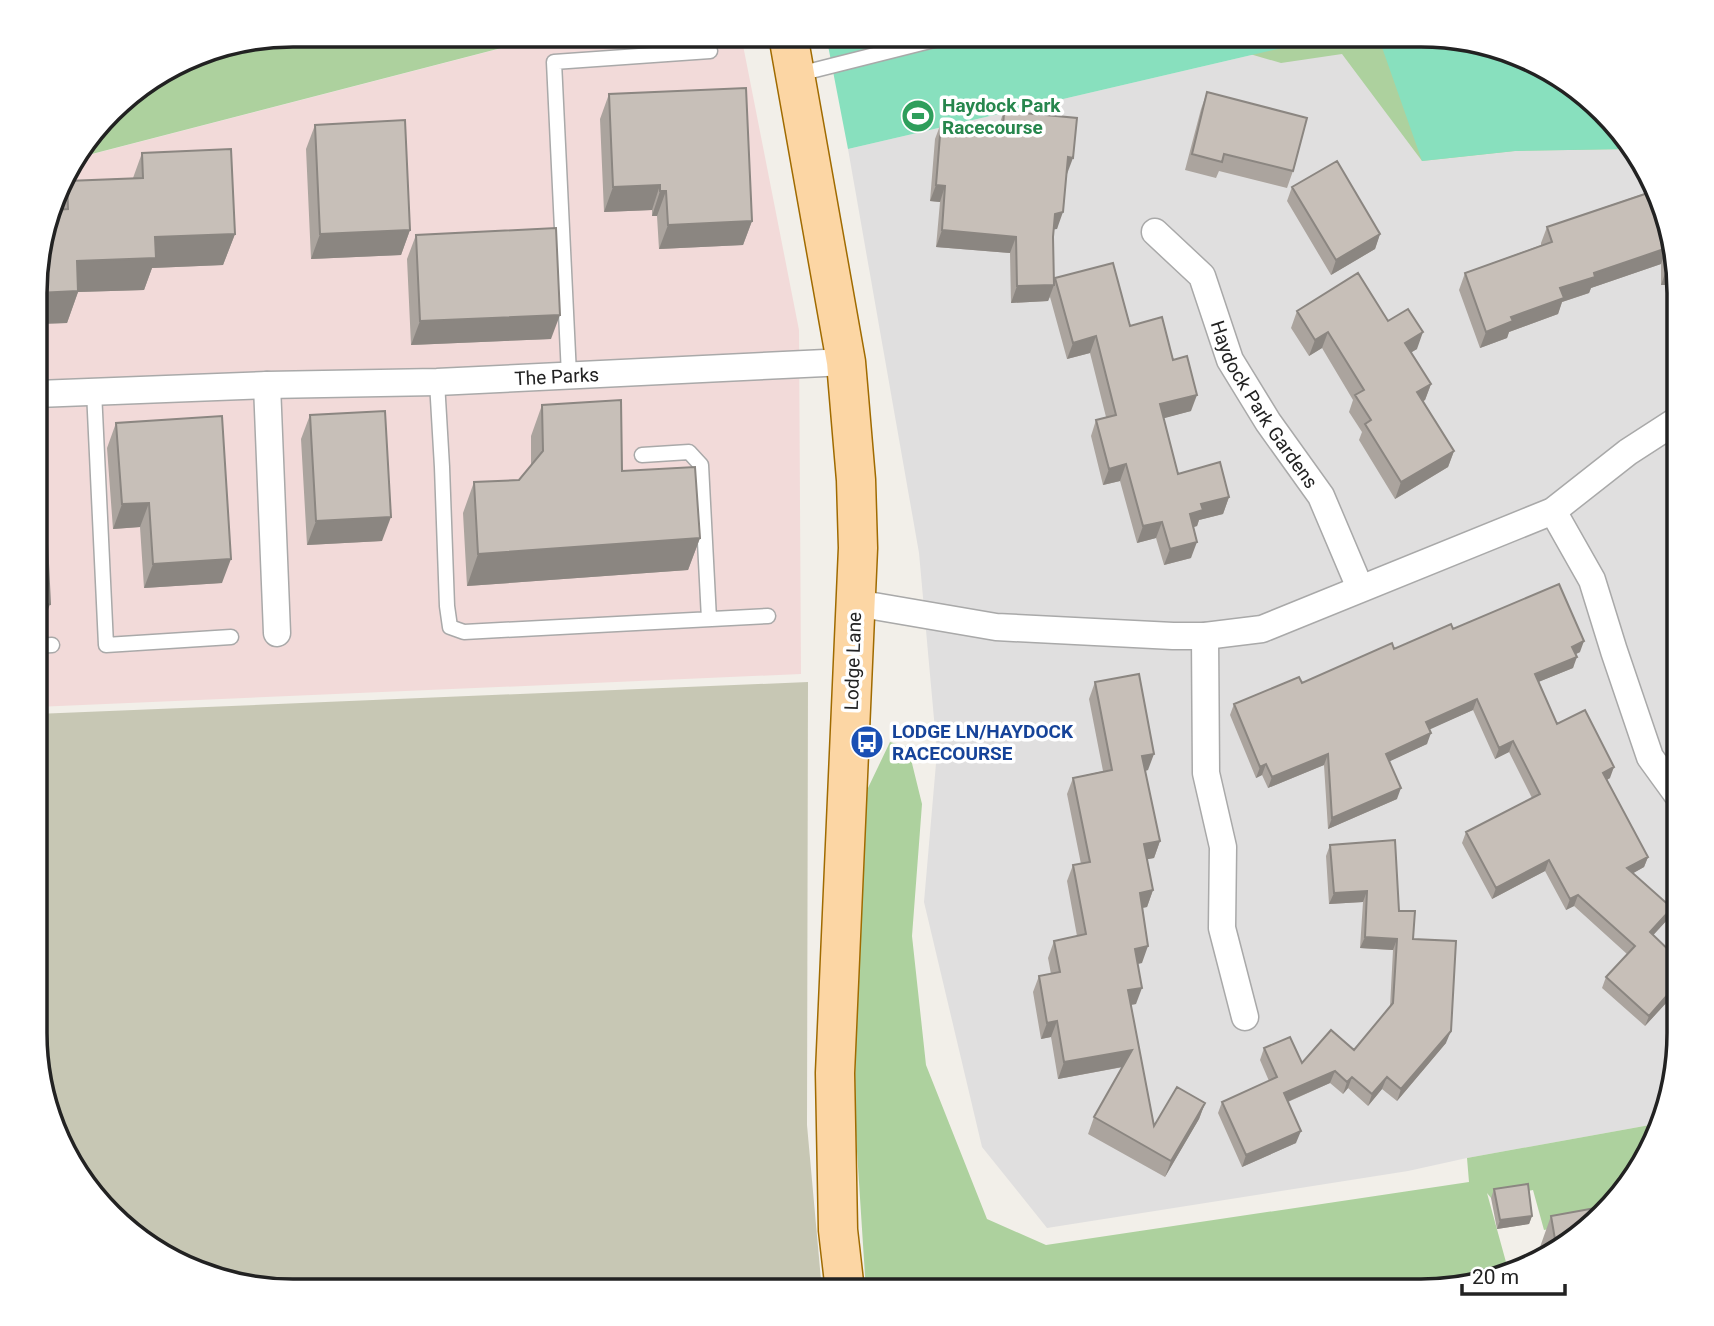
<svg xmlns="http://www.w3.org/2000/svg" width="1714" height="1326" viewBox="0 0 1714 1326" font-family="Roboto,sans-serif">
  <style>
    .residential { fill: #e0dfdf }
    .commercial { fill: #f2dad9 }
    .construction { fill: #c7c7b4 }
    .forest { fill: #add19e }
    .pitch { fill: #88e0be }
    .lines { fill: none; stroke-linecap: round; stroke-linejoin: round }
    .service-casing { stroke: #a9a9a9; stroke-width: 17 }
    .minor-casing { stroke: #a9a9a9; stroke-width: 29 }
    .primary-casing { stroke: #a06b00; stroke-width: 41 }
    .service { stroke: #fff; stroke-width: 14 }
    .minor { stroke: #fff; stroke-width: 26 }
    .primary { stroke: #fcd6a4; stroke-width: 38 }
    .wall { fill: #aba49e }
    .shaded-wall { fill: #8b8681 }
    .building { fill: #c7bfb8; stroke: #8b8681; stroke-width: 2 }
    .labels { text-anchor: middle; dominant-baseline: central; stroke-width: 7; stroke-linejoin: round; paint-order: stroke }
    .leisure-label { font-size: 19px; font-weight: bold; fill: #27864d; stroke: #fff; text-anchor: start }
    .street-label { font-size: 19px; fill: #222; stroke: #fff }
    .transit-label { font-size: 19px; font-weight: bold; fill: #164399; stroke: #fff; text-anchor: start }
    .rim { fill: none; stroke: #222; stroke-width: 3.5 }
  </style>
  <rect width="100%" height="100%" fill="#f2efe9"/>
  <!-- residential -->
  <path class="residential" d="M1338,35l84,126 93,-10 112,-2 32,45 20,99 -1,757 -17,73 -194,35 -59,13 -361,57 -65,-81 -58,-245 13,-150 -18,-199 -71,-404z"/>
  <!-- commercial -->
  <path class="commercial" d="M552,35h189l58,295 2,344 -765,33 1,-448 32,-94 18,-22 2,12z"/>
  <!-- construction -->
  <path class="construction" d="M808,682l-1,443 15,166 -545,-1 -82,-19 -72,-44 -61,-80 -26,-97v-336z"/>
  <!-- forest -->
  <path class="forest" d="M294,35h258l-464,120 -1,-12 36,-44 87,-50z
    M1221,35l216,1 82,19 72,44 36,50 -112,2 -93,10 -80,-107 -61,9 -38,-11z
    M890,742l18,5 14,57 -10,132 14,129 61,154 59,26 423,-63 -2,-24 194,-35 -2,9 -44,71 -25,18 -46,9 -11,-40 -42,8 -4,-5 22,80 -89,18h-554l-11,-171 1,-307z"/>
  <!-- pitch -->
  <path class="pitch" d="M826,35h512l-490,114z
    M1378,36h59l82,19 72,44 36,50 -112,2 -93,10z"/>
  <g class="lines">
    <defs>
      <path id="service" d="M795,75l159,-40
        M569,375l-15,-313 156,-11
        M437,382l5,85 5,139 3,21 14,5 304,-16
        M94,391l12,254 125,-8
        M642,455l47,-3 12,13 8,154
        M36,646l16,-1"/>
      <g id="minor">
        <path id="s1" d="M1155,232l47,44 28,84 38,62 53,74 39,92"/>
        <path d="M267,385l10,248"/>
        <path id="s2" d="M37,394l230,-9 170,-3 409,-20"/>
        <path d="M1553,511l39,69 22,71 36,106 29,40"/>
        <path d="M856,603l140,24 177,9h32l57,-7 291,-118 75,-59 51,-33"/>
        <path d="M1205,636l1,137 17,74 -1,81 23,89"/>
      </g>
      <path id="primary" d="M788,35l58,327 10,118 2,68 -23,525 3,157 7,61"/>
    </defs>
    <!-- service casing -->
    <use href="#service" class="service-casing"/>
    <!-- minor casing -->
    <use href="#minor" class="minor-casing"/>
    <!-- primary casing -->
    <use href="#primary" class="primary-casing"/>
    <!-- service -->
    <use href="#service" class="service"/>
    <!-- minor -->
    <use href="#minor" class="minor"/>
    <!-- primary -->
    <use href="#primary" class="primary"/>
  </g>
  <!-- wall -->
  <path class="wall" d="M1207,92l86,79 -6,17 -68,-17 -3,7 -31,-8 16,-61z
    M609,94l143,127 -9,24 -84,4 -2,-33h-5v-6l-48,2 -4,-93z
    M1004,111l63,63h-1l-9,55h-3v52l1,-3 75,48 43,34 18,51 -28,7 15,56 51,23 -6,17 -24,6 -2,6 -4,1 -2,31 -27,7 -8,-27 -19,5 -17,-62 -17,4 -12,-49 5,-16 10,-3 -16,-64 -23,6 -17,-62 -2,4 -37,2 -1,-50 -74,-6 4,-45 -10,-1 5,-62 6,-16 57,5z
    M315,125l95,105 -9,25 -90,4 -5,-110z
    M142,153l93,81 -12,31 -71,3 -8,22 -66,2 -11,31 -30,1v-65l30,-78 66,-3z
    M1653,186l6,8 18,91h-16v-21l-70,24 -2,5 -27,9 -4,12 -49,18 -2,6 -27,10 -21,-58 6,-17 76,-28v-2l6,-16 104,-36z
    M1292,187l88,47 -5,15 -44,26 -44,-74z
    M416,235l135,104 -140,6 -4,-86z
    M1297,311l91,10 29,28 -6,3 20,32 -6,16 -2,1 31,50 -6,16 -53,32 -36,-59 3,-8 -13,-20 4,-12 -31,-52 -13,8 -18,-28z
    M542,405l80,66 78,67 -12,32 -221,16 -4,-73 11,-31 45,-2 12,-15v-29z
    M310,415l72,126 -75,4 -6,-106z
    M116,423l106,160 -78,5 -4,-61 -27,2 -6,-81z
    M1453,629l127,23 -4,2 -3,14 -35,14 19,42 53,54 -3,2 41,77 -4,10 -11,6 39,35 -4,11 -15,16 25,24v31l-33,36 -43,-38 4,-11 21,-23 -53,-48 -8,4 -21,-39 -53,28 -30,-56 4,-11 66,-34 -23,-46 -14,7 -22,-49 -44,19 -2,15 -38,17 8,38 -69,30 -4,-64 -56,23 -6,-13 -6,3 -26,-63 4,-11 68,-21z
    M1095,682l53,88 -3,1 15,70 -6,17 -7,1 6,31 -6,17 -4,1 -1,55 -4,1 -2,40 -5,1 23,121 51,-23 -6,16 -34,58 -77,-43 6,-17 29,-50 -65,12 -7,-42 -10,2 -8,-47 6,-16 12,-2 -3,-16 6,-17 23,-5 -10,-55 6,-16 8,-1 -14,-70 6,-16 30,-7 -14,-72z
    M1330,845l69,66 14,28 33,104 -49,58 -15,-12 -14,17 -20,-18 -5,6 -13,-11 -42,19 8,41 -54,24 -24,-54 4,-11 47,-21 -9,-21 4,-12 38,15 52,-13 36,-43 3,-57 -33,-2 3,-46 -34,2 -3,-48z
    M1494,1189l38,27 -3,8 -32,5 -6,-31z
    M1612,1205l-73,53 2,-5 -1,-6 11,-31z"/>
  <!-- shaded-wall -->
  <path class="shaded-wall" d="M1068,157l5,1 -6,16h-5z
    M660,185l-8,25 -48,2 9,-25z
    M936,185l9,1 -5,16 -10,-1z
    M660,191h6l-9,25h-5z
    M1063,212l-6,17 -7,1 5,-16z
    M752,221l-9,24 -84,4 9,-24z
    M410,230l-9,25 -90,4 9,-25z
    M942,230l74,7 -6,16 -74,-6z
    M235,234l-12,31 -71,3 -8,22 -66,2 -11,31 -30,1v-31l40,-32 78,-24z
    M1380,234l-5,15 -44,26 5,-15z
    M1667,248l-6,16 -70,24 -2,5 -27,9 -4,12 -49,18 -2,6 -27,10 6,-16 74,-44 34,-15z
    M1667,268h7l3,17h-16z
    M1054,285l-6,16 -37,2 6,-17z
    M560,315l-9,24 -140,6 9,-24z
    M1328,332l-6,16 -13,8 6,-16z
    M1423,332l-6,17 -18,11 6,-17z
    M1096,336l-6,17 -23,6 6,-16z
    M1431,384l-6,16 -14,8 6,-16z
    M1197,395l-6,16 -37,10 6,-17z
    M1454,451l-6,16 -53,32 6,-17z
    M1126,464l-6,17 -17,4 6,-16z
    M1229,497l-6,17 -24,6 -2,6 -13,4 6,-16 11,-10z
    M149,503l-9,24 -27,2 9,-25z
    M391,517l-9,24 -75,4 9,-24z
    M1162,522l-6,16 -19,5 6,-17z
    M700,538l-12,32 -221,16 11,-32z
    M1197,542l-6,16 -27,7 6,-16z
    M231,559l-9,24 -78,5 9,-24z
    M50,604l-9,25h-5l1,-24z
    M1584,641l-4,11 -12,6 4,-11z
    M1577,657l-4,11 -42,17 4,-11z
    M1477,699l-4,11 -51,23 4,-11z
    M1431,733l-4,11 -45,21 4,-11z
    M1513,741l-4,11 -14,7 4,-11z
    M1154,754l-6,16 -12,3 6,-17z
    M1328,754l-4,11 -56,23 4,-11z
    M1266,764l-4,11 -6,3 4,-11z
    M1614,767l-4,11 -11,6 4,-11z
    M1401,788l-4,11 -69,30 4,-11z
    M1160,841l-6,17 -16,3 6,-17z
    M1648,857l-4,10 -21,12 4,-11z
    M1549,860l-4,11 -53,28 4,-11z
    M1153,890l-6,17 -13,2 6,-16z
    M1367,891l-4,11 -34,2 5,-11z
    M1578,895l-4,11 -8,4 4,-11z
    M1672,908l-4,11 -22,24 4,-11z
    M1365,937l32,2 -4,11 -33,-2z
    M1148,946l-6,17 -13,2 6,-16z
    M1678,983v7l-33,36 4,-10z
    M1142,988l-6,16 -14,2 6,-16z
    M1057,1021l-6,16 -10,2 6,-16z
    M1451,1031l-5,12 -49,58 4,-12z
    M1132,1050l-5,16 -69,13 6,-17z
    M1335,1071l-5,12 -50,22 4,-12z
    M1352,1077l-4,11 -5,6 4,-12z
    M1387,1077l-5,12 -14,17 4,-12z
    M1205,1103l-6,16 -34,58 6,-16z
    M1301,1131l-5,12 -54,24 4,-12z
    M1532,1216l-3,8 -32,5 3,-9z"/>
  <!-- building -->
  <path class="building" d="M746,88l6,133 -84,4 -2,-34h-6v-6l-47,2 -4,-93z
    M1207,92l100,26 -14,53 -69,-17 -2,8 -30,-8z
    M1004,111l73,7 -4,40 -5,-1 -5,55 -8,2 -2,23 1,48 -37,1 -1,-49 -74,-7 3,-44 -9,-1 5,-62 62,6z
    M405,120l5,110 -90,4 -5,-109z
    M231,149l4,85 -80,3 1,21 -79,3 1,30 -41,2v-34l17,-49 14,-1 -1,-28 76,-3 -1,-25z
    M1337,161l43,73 -44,26 -44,-73z
    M1654,187l5,7 15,74h-7v-20l-73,25 1,4 -35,11 4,10 -53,19 2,4 -27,11 -21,-59 87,-31 -5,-15 107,-36z
    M556,228l4,87 -140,6 -4,-86z
    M1113,263l17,63 32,-9 11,43 14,-4 10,39 -37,9 18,70 42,-12 9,35 -28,7 2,6 -13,4 7,28 -27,7 -8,-27 -19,4 -17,-62 -17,5 -13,-49 20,-5 -20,-79 -23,7 -18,-65z
    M1358,273l30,48 20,-12 15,23 -18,11 26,41 -14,8 37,59 -53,31 -36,-58 6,-4 -16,-25 9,-5 -36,-58 -13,8 -18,-29z
    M621,400l1,71 73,-4 5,71 -222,16 -4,-72 45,-2 24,-29 -1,-46z
    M385,411l6,106 -75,4 -6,-106z
    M222,416l9,143 -78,5 -4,-61 -27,1 -6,-81z
    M37,523h9l4,81 -13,1z
    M1559,584l25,57 -12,6 5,10 -42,17 22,50 28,-14 29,57 -11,6 45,84 -21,11 45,40 -22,24 28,27v24l-29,33 -43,-39 29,-31 -57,-51 -8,4 -21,-39 -53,28 -30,-56 74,-38 -27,-53 -14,7 -22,-49 -51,23 5,11 -45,21 15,34 -69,30 -4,-64 -56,23 -6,-13 -6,3 -26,-63 65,-27 3,6 90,-40 2,6 57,-25 2,5z
    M1139,674l15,80 -12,2 18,85 -16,3 9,46 -13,3 8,53 -13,3 7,39 -14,2 26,136 23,-39 28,16 -34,58 -77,-44 38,-67 -68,12 -7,-41 -10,2 -8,-47 21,-4 -6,-31 32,-7 -13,-69 17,-3 -17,-84 39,-8 -17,-88z
    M1395,840l4,71h16l-2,28 43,2 -5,90 -50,58 -14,-12 -15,17 -20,-17 -5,5 -12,-11 -51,22 17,38 -55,24 -24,-53 55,-25 -13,-29 26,-11 12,26 29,-33 23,20 39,-47 4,-64 -32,-2 2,-46 -33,2 -4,-48z
    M1528,1184l4,32 -32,4 -6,-31z
    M1612,1205l-56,40 -5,-29z
    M1550,1249l-8,6 -1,-4z"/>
  <!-- icons -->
  <defs>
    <symbol id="stadium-disc" viewBox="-11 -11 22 22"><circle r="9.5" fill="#2e9e5b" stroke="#fff"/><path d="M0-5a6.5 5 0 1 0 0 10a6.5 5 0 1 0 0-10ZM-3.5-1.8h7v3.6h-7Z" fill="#fff"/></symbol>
    <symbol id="bus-disc" viewBox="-11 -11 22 22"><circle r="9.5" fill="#1a4fb4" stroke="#fff"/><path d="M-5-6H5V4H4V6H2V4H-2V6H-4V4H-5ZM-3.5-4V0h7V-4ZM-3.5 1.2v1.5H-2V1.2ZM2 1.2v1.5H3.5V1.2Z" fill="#fff"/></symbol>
  </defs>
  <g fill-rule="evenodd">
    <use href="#stadium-disc" x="899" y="97" width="38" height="38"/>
    <use href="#bus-disc" x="848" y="723" width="38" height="38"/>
  </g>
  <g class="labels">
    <!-- leisure labels -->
    <g class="leisure-label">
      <text x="942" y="105">Haydock Park<tspan x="942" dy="22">Racecourse</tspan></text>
    </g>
    <!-- street labels -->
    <g class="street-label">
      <text stroke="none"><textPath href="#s2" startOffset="520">The Parks</textPath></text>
      <text stroke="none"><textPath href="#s1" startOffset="208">Haydock Park Gardens</textPath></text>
      <text transform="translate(853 661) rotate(-88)">Lodge Lane</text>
    </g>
    <!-- transit labels -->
    <g class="transit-label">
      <text x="892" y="731">LODGE LN/HAYDOCK<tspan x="892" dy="22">RACECOURSE</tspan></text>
    </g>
  </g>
  <!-- crop -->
  <path d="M0 0H1714V1326H0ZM293 47H1421A246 246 0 0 1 1667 293V1033A246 246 0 0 1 1421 1279H293A246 246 0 0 1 47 1033V293A246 246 0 0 1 293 47Z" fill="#fff" fill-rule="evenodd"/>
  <path class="rim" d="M293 47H1421A246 246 0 0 1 1667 293V1033A246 246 0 0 1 1421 1279H293A246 246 0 0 1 47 1033V293A246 246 0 0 1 293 47Z"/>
  <!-- scale -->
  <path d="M1462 1284v10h103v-10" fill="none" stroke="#222222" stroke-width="3.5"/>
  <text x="1472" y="1284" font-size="21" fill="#222222" stroke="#ffffff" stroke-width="5" paint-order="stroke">20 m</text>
</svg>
